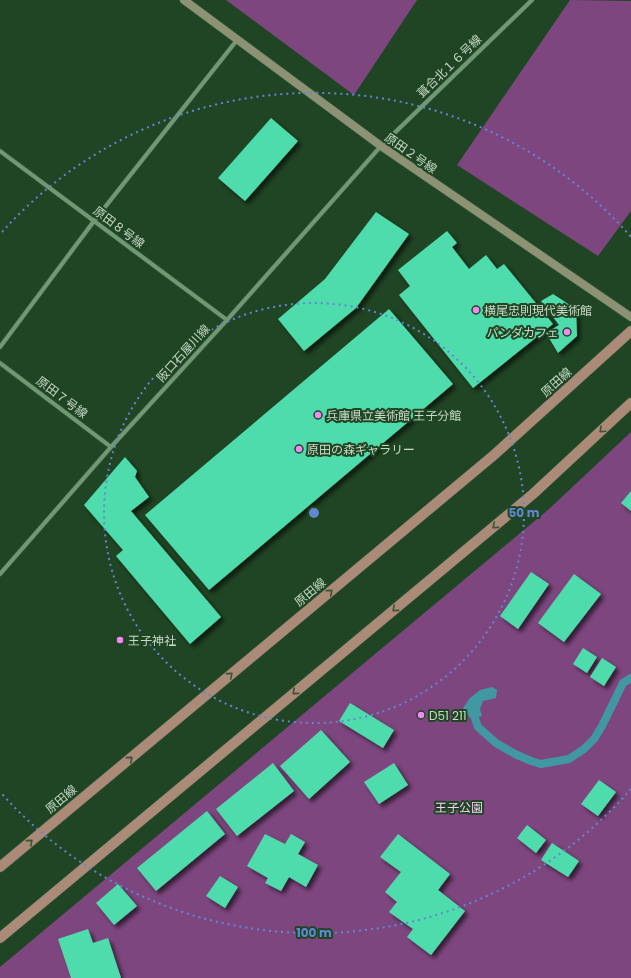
<svg xmlns="http://www.w3.org/2000/svg" width="631" height="978" viewBox="0 0 631 978" font-family="Poppins,'Noto Sans JP',sans-serif">
  <style>
    .green { fill: #7e467f }
    .water { fill: #4198a3 }
    .lines { fill: none; stroke-linecap: round; stroke-linejoin: round }
    .stream { stroke: #4198a3; stroke-width: 8 }
    .building { fill: #50dcac; filter: url(#shadow) }
    .street-casing { stroke: #3e6044; stroke-width: 5 }
    .secondary-casing { stroke: #3e6044; stroke-width: 9 }
    .primary-casing { stroke: #3e6044; stroke-width: 11 }
    .street { stroke: #709873; stroke-width: 4 }
    .secondary { stroke: #8e9275; stroke-width: 8 }
    .primary { stroke: #ab8b78; stroke-width: 10 }
    .oneway { stroke: #3c5335 }
    .ring { fill: none; stroke: #6187d2; stroke-width: 2; stroke-dasharray: 2 4 }
    .poi-dot { fill: #f18af4; stroke: #204524; stroke-width: 1.5 }
    .labels { text-anchor: middle; dominant-baseline: central; stroke-width: 4; stroke-linejoin: round; paint-order: stroke }
    .street-label { font-size: 12px; fill: #c7dcc8; stroke: #204524 }
    .poi-label { font-size: 12px; fill: #c7dcc8; stroke: #204524; text-anchor: start }
    .park-label { font-size: 12px; fill: #f8d1f8; stroke: #204524 }
    .centre { fill: #6187d2; stroke: #204524; stroke-width: 2 }
    .ring-label { font-size: 12px; text-anchor: middle; font-weight: bold; fill: #6187d2; stroke: #204524; stroke-width: 4; stroke-linejoin: round; paint-order: stroke }
  </style>
  <defs>
    <filter id="shadow"><feDropShadow dx="3.5" dy="3.5" stdDeviation="2" flood-color="#0009"/></filter>
  </defs>
  <rect width="100%" height="100%" fill="#204524"/>
  <!-- green -->
  <path class="green" d="M226,0h191l-63,95z
    M570,0l61,1v210l-33,45 -141,-91z
    M631,432v546h-631v-11l549,-458z"/>
  <!-- water -->
  <path class="water" d="M492,687l5,3 -1,8 -13,3 -3,8 2,7 -11,3 -8,-11 7,-10 10,-8z"/>
  <g class="lines">
    <!-- stream -->
    <path class="stream" d="M475,718l3,9 18,16 19,11 16,7 10,3 28,-5 15,-10 10,-10 8,-13 21,-43 8,-5"/>
  </g>
  <!-- building -->
  <path class="building" d="M271,118l27,23 -53,60 -27,-23z
    M376,212l33,22 -53,74 -52,43 -26,-32 47,-40z
    M447,231l10,12 -5,4 17,22 17,-14 11,14 7,-5 49,60 -80,64 -74,-93 11,-9 -12,-16z
    M553,294l23,15 1,27 -19,17 -12,-20 13,-8 -18,-24z
    M389,309l64,75 -244,206 -64,-75z
    M125,457l12,14 -2,6 14,20 -18,14 90,106 -31,27 -74,-88 7,-6 -39,-45z
    M631,491v20l-10,-8z
    M531,572l18,12 -31,45 -18,-13z
    M574,574l27,20 -37,48 -26,-19z
    M583,648l14,9 -10,16 -14,-9z
    M602,658l14,9 -12,19 -14,-9z
    M350,703l44,27 -11,18 -44,-27z
    M321,730l29,32 -41,37 -29,-33z
    M273,763l21,28 -57,45 -21,-27z
    M394,763l14,22 -29,19 -15,-22z
    M599,780l17,12 -18,24 -17,-12z
    M207,811l18,23 -69,57 -19,-23z
    M527,825l19,15 -10,13 -19,-15z
    M265,834l20,10 6,-10 14,8 -7,12 20,11 -12,22 -17,-10 -8,14 -16,-8 3,-5 -21,-12z
    M398,834l52,40 -12,16 27,21 -34,44 -24,-18 6,-8 -24,-17 8,-10 -12,-10 16,-20 -21,-15z
    M552,843l27,18 -11,16 -27,-17z
    M220,876l18,11 -13,21 -19,-12z
    M118,884l19,22 -23,19 -18,-22z
    M88,929l5,14 15,-5 13,40h-50l-13,-39z"/>
  <g class="lines">
    <defs>
      <path id="street" d="M0,151l227,169
        M0,347l94,-126 143,-181
        M0,363l111,84
        M0,574l111,-127 116,-127 154,-174 151,-146"/>
      <path id="secondary" d="M184,0l197,146 250,171"/>
      <path id="primary" d="M0,867l494,-412 137,-124
        M0,938l533,-444 98,-91"/>
    </defs>
    <!-- street casing -->
    <use href="#street" class="street-casing"/>
    <!-- secondary casing -->
    <use href="#secondary" class="secondary-casing"/>
    <!-- primary casing -->
    <use href="#primary" class="primary-casing"/>
    <!-- street -->
    <use href="#street" class="street"/>
    <!-- secondary -->
    <use href="#secondary" class="secondary"/>
    <!-- primary -->
    <use href="#primary" class="primary"/>
  </g>
  <!-- one-way arrows -->
  <defs><path id="oneway-chevron" d="M-2-3.5L2.5 0L-2 3.5" fill="none" stroke-width="1.6" stroke-linecap="round" stroke-linejoin="round"/></defs>
  <g class="oneway">
    <use href="#oneway-chevron" transform="translate(602 430) rotate(137)"/>
    <use href="#oneway-chevron" transform="translate(495 526) rotate(140)"/>
    <use href="#oneway-chevron" transform="translate(330 592) rotate(-40)"/>
    <use href="#oneway-chevron" transform="translate(395 609) rotate(140)"/>
    <use href="#oneway-chevron" transform="translate(230 675) rotate(-40)"/>
    <use href="#oneway-chevron" transform="translate(295 692) rotate(140)"/>
    <use href="#oneway-chevron" transform="translate(130 759) rotate(-40)"/>
    <use href="#oneway-chevron" transform="translate(30 842) rotate(-40)"/>
  </g>
  <!-- distance rings -->
  <g class="ring">
    <circle cx="314" cy="513" r="210"/>
    <path d="M631 789A420 420 0 0 1 2 794M2 232A420 420 0 0 1 631 237"/>
  </g>
  <!-- markers -->
  <g class="poi-dot">
    <circle cx="476" cy="310" r="4"/>
    <circle cx="567" cy="332" r="4"/>
    <circle cx="318" cy="415" r="4"/>
    <circle cx="299" cy="449" r="4"/>
    <circle cx="120" cy="640" r="4"/>
    <circle cx="421" cy="715" r="4"/>
  </g>
  <g class="labels">
    <!-- street labels -->
    <g class="street-label">
      <text transform="translate(449 66) rotate(-44)">葺合北１６号線</text>
      <text transform="translate(411 153) rotate(35)">原田２号線</text>
      <text transform="translate(119 227) rotate(37)">原田８号線</text>
      <text transform="translate(183 353) rotate(-48)">阪口石屋川線</text>
      <text transform="translate(556 382) rotate(-42)">原田線</text>
      <text transform="translate(62 397) rotate(37)">原田７号線</text>
      <text transform="translate(310 592) rotate(-40)">原田線</text>
      <text transform="translate(61 799) rotate(-40)">原田線</text>
    </g>
    <!-- poi labels -->
    <g class="poi-label">
      <text x="484" y="310">横尾忠則現代美術館</text>
      <text x="559" y="332" text-anchor="end">パンダカフェ</text>
      <text x="326" y="415">兵庫県立美術館 王子分館</text>
      <text x="307" y="449">原田の森ギャラリー</text>
      <text x="128" y="640">王子神社</text>
      <text x="429" y="715">D51 211</text>
    </g>
    <!-- park labels -->
    <g class="park-label">
      <text x="459" y="807">王子公園</text>
    </g>
  </g>
  <circle cx="314" cy="513" r="6" class="centre"/>
  <g class="ring-label">
    <text x="524" y="517">50 m</text>
    <text x="314" y="937">100 m</text>
  </g>
</svg>
